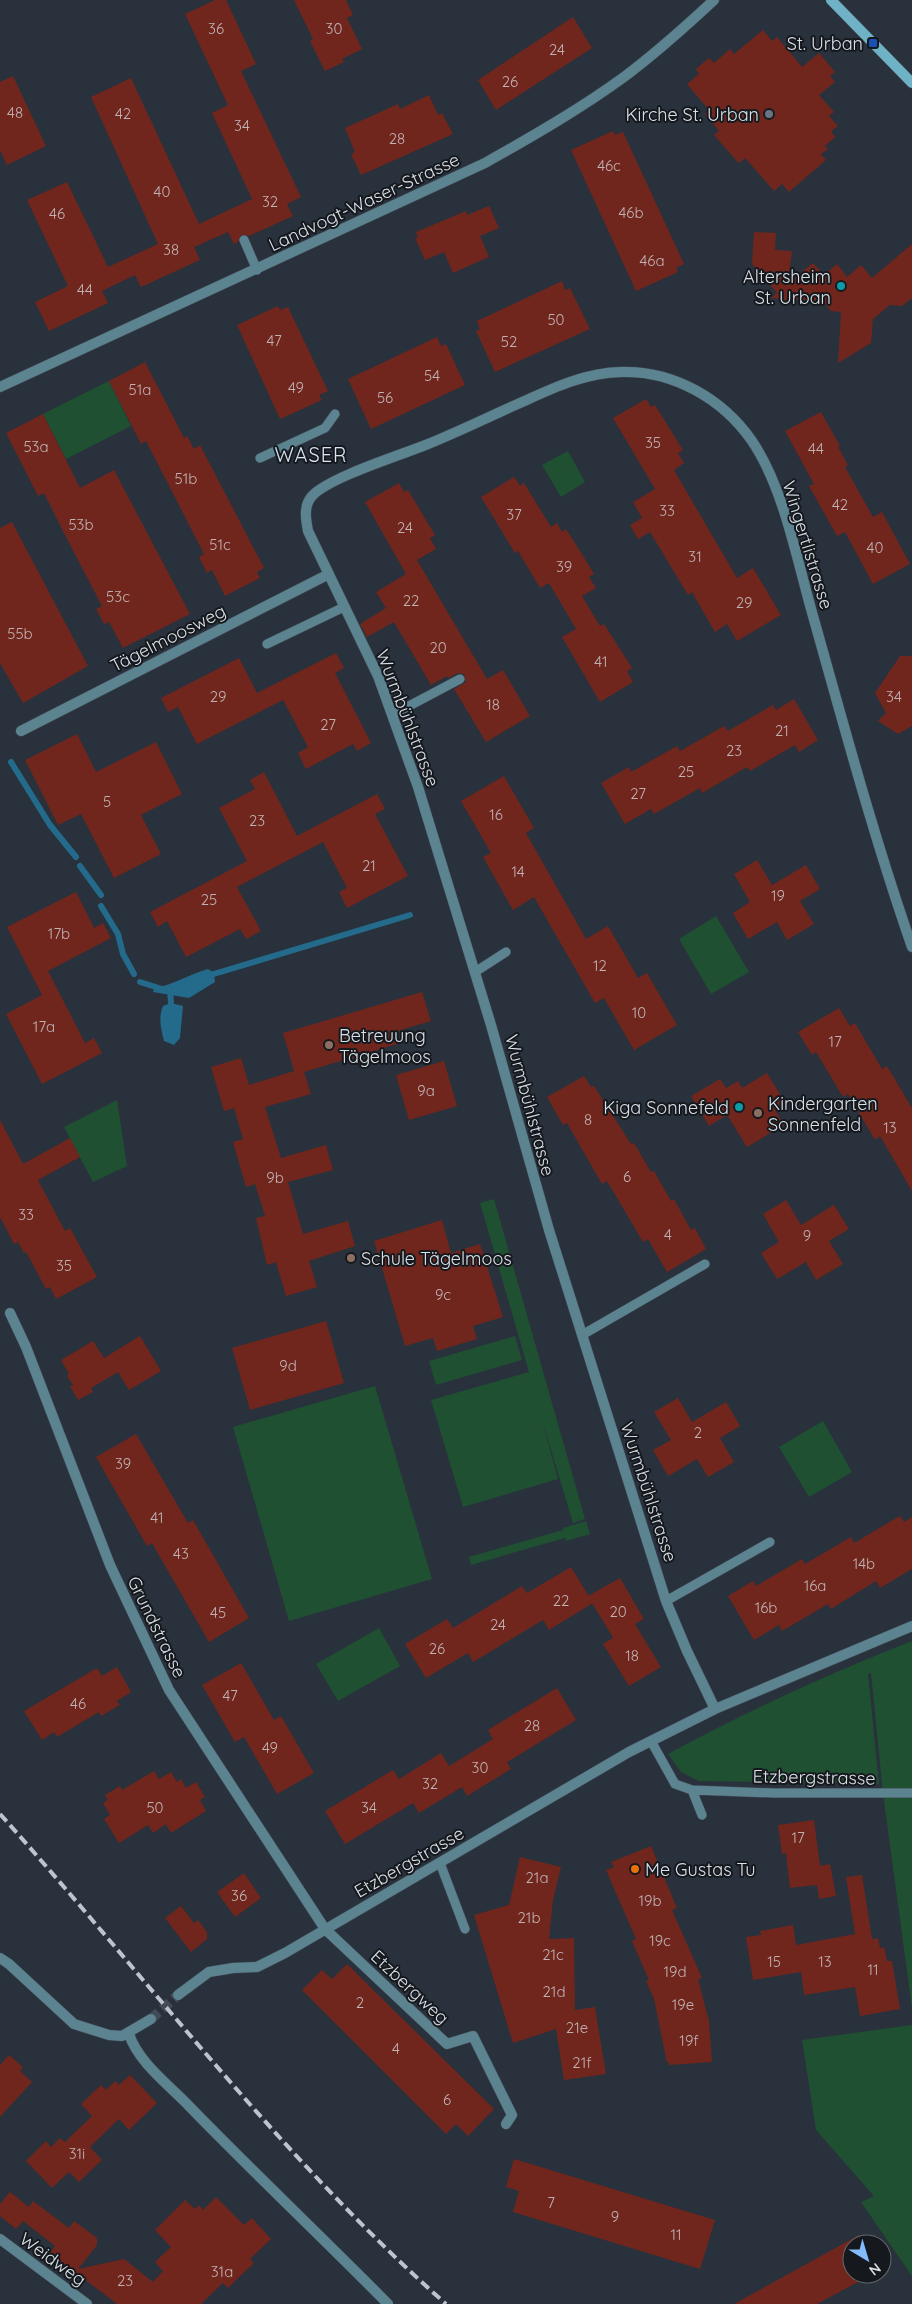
<svg xmlns="http://www.w3.org/2000/svg" width="912" height="2304" viewBox="0 0 912 2304" font-family="Quicksand,sans-serif">
  <style>
    .green { fill: #205032 }
    .water { fill: #236a8b }
    .lines { fill: none; stroke-linecap: round; stroke-linejoin: round }
    .stream { stroke: #236a8b; stroke-width: 6 }
    .building { fill: #71261d }
    .minor-tunnel { stroke: #434b56; stroke-width: 10; stroke-dasharray: 10 5; stroke-linecap: butt }
    .service-casing { stroke: #444d57; stroke-width: 10 }
    .minor-casing { stroke: #444d57; stroke-width: 11 }
    .tertiary-casing { stroke: #444d57; stroke-width: 11 }
    .secondary-casing { stroke: #444d57; stroke-width: 11 }
    .service { stroke: #5b8390; stroke-width: 9 }
    .minor { stroke: #5b8390; stroke-width: 10 }
    .tertiary { stroke: #5b8390; stroke-width: 10 }
    .secondary { stroke: #6fb2c6; stroke-width: 10 }
    .rail { stroke: #bec4cc; stroke-width: 4; stroke-dasharray: 10 5; stroke-linecap: butt }
    .transit-dot { fill: #1a4fb4; stroke: #15191e; stroke-width: 2 }
    .worship-dot { fill: #6b7280; stroke: #15191e; stroke-width: 2 }
    .culture-dot { fill: #0f9aa8; stroke: #15191e; stroke-width: 2 }
    .education-dot { fill: #8d6e63; stroke: #15191e; stroke-width: 2 }
    .food-dot { fill: #e8710a; stroke: #15191e; stroke-width: 2 }
    .labels { text-anchor: middle; dominant-baseline: central; stroke-width: 4; stroke-linejoin: round; paint-order: stroke }
    .number-label { font-size: 15px; fill: #c0b2b4 }
    .poi-label { font-size: 18px; fill: #dae0e7; stroke: #15191e; text-anchor: end }
    .street-label { font-size: 18px; fill: #dae0e7; stroke: #15191e }
    .quarter-label { font-size: 20px; letter-spacing: 1px; fill: #d8e4f3; stroke: #15191e }
  </style>
  <rect width="100%" height="100%" fill="#28313c"/>
  <!-- green -->
  <path class="green" d="M109,381l22,45 -65,33 -23,-45z
    M568,451l17,31 -24,15 -19,-32z
    M716,916l33,56 -38,22 -32,-55z
    M117,1100l10,66 -34,16 -29,-55z
    M494,1199l91,320 -12,4 -31,-103 16,59 -95,28 -32,-107 98,-28 -49,-169z
    M515,1336l7,24 -86,25 -7,-24z
    M375,1386l57,193 -143,42 -56,-194z
    M823,1421l29,51 -43,25 -30,-50z
    M586,1521l4,13 -24,7 -1,-3 -94,27 -2,-8 94,-27v-2z
    M379,1628l21,38 -62,35 -22,-37z
    M912,1641v367l-29,-214 -12,-121 -3,1 11,110 -180,-3 -18,-9 -13,-18c79,-43 160,-80 244,-113z
    M912,2025v251l-51,-74 13,-6 -58,-66 -14,-90z"/>
  <!-- water -->
  <path class="water" d="M208,969l6,4 1,9 -26,16 -36,-6 1,-4c20,-3 35,-14 54,-19z
    M171,1003l12,3 -3,32 -6,7 -10,-4c-3,-12 -6,-24 -1,-35z"/>
  <g class="lines">
    <!-- stream -->
    <path class="stream" d="M11,762l39,63 26,32
      M80,866l21,29
      M101,906l17,28 5,20 11,20
      M207,976l203,-61
      M140,982l22,7
      M170,990l1,13"/>
  </g>
  <!-- building -->
  <path class="building" d="M215,0h11l30,64 -15,7 60,126 -14,7 6,12 -44,20 -8,-1 -3,7 -4,2 -6,-12 -34,15 6,13 -59,27 -6,-12 -33,16 6,12 -59,28 -14,-29 33,-16 -41,-86 40,-18 41,85 50,-23 -67,-147 40,-19 68,146 53,-25 -40,-86 16,-8 -43,-91z
    M294,0h52l7,15 -6,3 15,31 -20,10 2,3 -19,9 -15,-30 3,-2z
    M573,17l19,31 -96,62 -18,-30z
    M763,30l9,11 5,-4 25,30 17,-14 16,19 -5,4 5,6 -16,13 15,17 -5,4 9,10 -7,5 4,6 -10,9 3,3 -7,5 5,6 -37,32 -7,-8 -8,7 -29,-33 -6,5 -4,-4 -21,-24 5,-4 -14,-17 4,-4 -22,-26 12,-10 -3,-5 13,-11 5,5 16,-14 4,5z
    M13,76l33,70 -39,19 -7,-15v-68z
    M429,95l9,20 4,-2 11,21 -92,41 -10,-21 4,-2 -10,-24 53,-24 2,5z
    M613,131l2,4 8,-3 61,132 -8,4 2,4 -42,19 -65,-141z
    M489,206l10,22 -19,8 9,21 -36,16 -9,-21 -19,8 -10,-22 3,-1 -2,-5 50,-21 1,4z
    M754,232l22,1 -1,17 17,1 -4,32 25,-20 11,12 13,-11 10,13 14,-12 11,13 40,-34v54l-10,8 -12,-1 -17,14 -2,24 -33,20 3,-51 -10,-1 -8,-10 -37,-2v5l-4,-5 -11,-1 6,-5 -25,-29z
    M562,281l3,9 5,-2 20,41 -95,43 -19,-41 4,-2 -3,-8z
    M278,306l2,4 8,-3 40,84 -9,4 3,5 -42,19 -43,-94z
    M437,337l4,9 5,-2 19,41 -94,44 -23,-50z
    M145,362l39,76 3,-2 7,13 6,-4 64,123 -7,4 3,6 -35,18 -13,-26 -5,3 -8,-16 5,-3 -58,-113 -5,3 -32,-63z
    M646,399l5,8 4,-2 28,45 -5,3 6,10 -10,7 63,108 16,-10 28,47 -44,26 -10,-17 -12,8 -23,-40 -4,3 -38,-63 -12,7 -8,-14 12,-7 -9,-16 22,-13 -42,-71z
    M821,412l19,34 -2,1 10,18 -3,2 28,50 9,-5 28,52 -37,20 -28,-52 -8,4 -28,-50 5,-2 -29,-53z
    M43,414l37,74 34,-18 76,144 -67,34 -14,-26 -5,2 -8,-15 6,-3 -36,-69 -22,-44 -6,3 -32,-63z
    M514,477l6,9 4,-3 27,44 6,-4 5,9 4,-3 19,30 9,15 -5,3 7,11 -14,8 18,30 4,-2 28,44 -5,3 6,11 -33,20 -38,-65 14,-8 -27,-46 -9,5 -22,-37 -3,2 -34,-56z
    M399,483l5,9 4,-2 27,45 -5,3 6,11 -19,11 70,119 16,-9 27,46 -44,26 -32,-53 12,-7 -2,-8 -6,-1 -10,5 -1,-2 -16,9 -37,-63 -27,15 -7,-13 26,-16 -10,-16 30,-18 -41,-72z
    M12,522l76,144 -65,37 -23,-40v-135z
    M336,653l8,15 -9,5 36,70 -14,8 -4,-7 -47,25 -8,-16 10,-6 -25,-47 -86,44 -19,-37 -10,5 -7,-14 78,-40 18,35z
    M900,656h12v70l-14,8 -20,-13 8,-8 -11,-20z
    M794,699l24,41 -19,12 -4,-7 -45,26 -3,-4 -45,26 -2,-5 -46,26 -3,-5 -26,15 -24,-41 28,-16 2,5 46,-26 3,5 44,-25 4,5 45,-26 3,5z
    M77,734l19,38 60,-30 26,52 -41,21 20,39 -47,24 -33,-64 -23,11 -33,-65z
    M264,772l33,64 80,-42 8,15 -10,5 33,62 -61,32 -8,-16 8,-4 -24,-46 -86,45 24,44 -15,8 -6,-10 -54,28 -19,-36 -9,6 -8,-15 97,-51 -28,-53 36,-19 -5,-9z
    M504,776l30,52 -8,5 60,106 22,-13 30,52 9,-5 30,52 -43,25 -30,-52 -9,5 -61,-106 -21,13 -30,-53 8,-4 -30,-52z
    M757,860l15,25 34,-20 14,24 -20,12 14,23 -27,16 -10,-18 -29,17 -15,-26 17,-11 -16,-28z
    M76,892l18,36 9,-5 8,15 -63,33 37,72 9,-5 8,15 -60,31 -36,-70 36,-19 -35,-68z
    M422,992l9,29 -37,11 3,12 -93,28 7,22 -46,13 16,51 45,-13 7,25 -45,12 15,52 45,-13 7,25 -46,15 8,26 -31,9 -10,-34 -9,3 -11,-47 9,-2 -10,-32 -9,3 -13,-45 10,-3 -9,-31 -10,3 -13,-44 30,-9 8,27 45,-14 -11,-38z
    M839,1008l11,18 5,-3 27,46 5,-3 25,42v83l-32,-55 -5,4 -27,-46 -5,3 -27,-45 -4,3 -14,-23z
    M444,1061l13,45 -48,14 -13,-45z
    M767,1073l19,31 -11,6 9,15 -37,22 -20,-32 -18,11 -18,-30 29,-17 6,9 12,-7 4,7z
    M584,1076l7,11 3,-1 37,58 3,-1 17,29 3,-1 17,30 3,-2 17,31 4,-2 11,21 -39,23 -19,-33 -5,3 -36,-61 -5,3 -35,-61 -4,2 -16,-28z
    M0,1120l23,44 47,-26 10,19 -42,23 27,51 5,-3 27,49 -41,22 -6,-12 -4,2 -20,-37 -2,1 -6,-11 -4,2 -14,-27z
    M786,1200l15,25 33,-20 15,24 -20,12 14,23 -27,16 -10,-18 -29,17 -16,-26 18,-11 -16,-28z
    M442,1220l9,33 29,-9 23,73 -30,9 4,13 -40,12 -4,-13 -28,8 -31,-105z
    M326,1321l18,62 -94,27 -18,-62z
    M140,1336l21,35 -32,19 -11,-18 -27,16 2,4 -15,8 -8,-14 3,-1 -6,-9 2,-2 -8,-14 32,-19 11,17z
    M678,1398l14,24 34,-20 14,24 -20,12 14,24 -26,15 -11,-18 -29,17 -15,-26 18,-10 -17,-28z
    M136,1434l52,89 5,-3 56,98 -40,24 -57,-99 -5,3 -51,-89z
    M900,1516l4,6 8,-5v52l-32,19 -4,-7 -45,28 -3,-5 -46,27 -3,-6 -25,15 -26,-44 25,-15 3,5 46,-27 3,5 46,-27 3,6z
    M571,1567l22,36 -44,27 -6,-10 -70,42 -5,-9 -42,25 -21,-34 42,-25 6,9 69,-42 5,7z
    M620,1578l24,41 -9,5 26,43 -32,19 -26,-42 10,-6 -25,-42z
    M241,1663l33,57 7,-4 33,57 -37,21 -33,-57 -9,5 -33,-57z
    M117,1667l14,25 -14,9 3,4 -19,11 -2,-4 -42,25 -3,-5 -12,8 -18,-29 73,-43 5,8z
    M557,1688l19,32 -69,42 4,7 -44,27 -5,-9 -43,26 -6,-10 -68,41 -20,-33 68,-41 6,9 42,-26 8,13 44,-27 -5,-9z
    M154,1771l5,8 12,-7 6,10 4,-3 5,9 10,-6 9,15 -5,3 6,11 -35,22 -5,-9 -13,9 -5,-8 -29,18 -15,-24 6,-4 -7,-12 5,-3 -3,-5 15,-9 2,4z
    M814,1820l6,46 10,-2 6,32 -17,3 -2,-14 -27,3 -4,-35 -4,1 -4,-29z
    M651,1846l26,62 -5,2 30,68 -4,1 11,42 3,41 -43,3v-3l-2,1 -13,-64 -8,-18 3,-1 -17,-39 4,-2 -30,-69 8,-3 -3,-5z
    M520,1857l41,10 -8,33 -4,39 25,-1 1,72 20,-3 11,67 -42,6 -8,-51 -43,14 -39,-128 35,-10z
    M244,1873l17,25 -26,19 -18,-25z
    M862,1875l10,64 6,-1 2,10 4,-1 3,14h5l8,48 -40,7 -5,-29 -51,8 -3,-23 -48,8 -7,-43 15,-2 -1,-4 33,-6 3,20 59,-11 -9,-57z
    M181,1906l13,17 4,-3 9,12v7l-16,13 -26,-34z
    M347,1964l147,145 -26,27 -12,-12 -10,10 -144,-144 20,-20 10,9z
    M9,2055l14,12 -3,4 12,11 -32,35v-52z
    M130,2075l27,28 -28,27 -10,-11 -29,28 12,13 -23,22 -10,-10 -17,16 -26,-27 20,-20 5,6 9,-9 5,4 27,-26 -11,-12 20,-19 5,5 9,-9 4,4z
    M514,2159l201,61 -15,49 -187,-57 6,-21 -13,-4z
    M10,2192l19,15 4,-6 36,27 5,-7 23,17v7l-19,24 46,-10 29,23 10,-11 -8,-9 16,-15 -16,-17 30,-30 10,9 4,-4 4,5 13,-13 28,28 8,-7 19,21 -21,20 4,4 -26,25 -5,-5 -22,21h-84l-67,-51 5,-7 -32,-25 -7,8 -16,-13v-12z
    M859,2235l5,9h-12v30h21l-56,30h-83z"/>
  <g class="lines">
    <!-- minor-tunnel -->
    <path class="minor-tunnel" d="M151,2019l27,-24"/>
    <defs>
      <path id="service" d="M244,240l13,30
        M260,458l65,-30 10,-14
        M267,644l77,-37
        M392,715l68,-36
        M475,972l31,-20
        M582,1335l123,-71
        M666,1601l104,-59
        M651,1741l24,43 17,6 82,3h138
        M692,1790l10,25
        M440,1863l25,66"/>
      <path id="minor" d="M21,731l308,-157
        M10,1313l16,34 84,218 59,125 156,239 122,115 26,-8 39,79 -6,9
        M715,1709l-28,-58 -21,-50 -117,-371 -58,-205 -73,-238 -40,-111 -70,-145c-2,-11 -5,-25 4,-35 16,-18 86,-40 111,-50 33,-13 65,-29 97,-43 33,-15 64,-30 101,-31 52,-2 102,27 131,69 32,47 45,120 61,175 31,110 61,222 99,331
        M0,1958l9,6 65,60 35,11 13,1 29,-17
        M178,1995l31,-23 24,-4 24,-1 28,-14 344,-201 86,-43 197,-83
        M129,2034c9,28 40,51 60,72 65,67 133,131 199,198
        M0,2239l87,65"/>
      <path id="tertiary" d="M0,387l485,-224c48,-27 95,-54 139,-86 32,-24 61,-50 90,-77"/>
      <path id="secondary" d="M831,0l81,83"/>
    </defs>
    <!-- service casing -->
    <use href="#service" class="service-casing"/>
    <!-- minor casing -->
    <use href="#minor" class="minor-casing"/>
    <!-- tertiary casing -->
    <use href="#tertiary" class="tertiary-casing"/>
    <!-- secondary casing -->
    <use href="#secondary" class="secondary-casing"/>
    <!-- service -->
    <use href="#service" class="service"/>
    <!-- minor -->
    <use href="#minor" class="minor"/>
    <!-- tertiary -->
    <use href="#tertiary" class="tertiary"/>
    <!-- secondary -->
    <use href="#secondary" class="secondary"/>
    <!-- rail -->
    <path class="rail" d="M0,1814c148,165 280,343 446,490"/>
  </g>
  <!-- markers -->
  <rect class="transit-dot" x="868" y="38" width="10" height="10" rx="2.5"/>
  <circle class="worship-dot" cx="769" cy="114" r="5"/>
  <g class="culture-dot">
    <circle cx="841" cy="286" r="5"/>
    <circle cx="739" cy="1107" r="5"/>
  </g>
  <g class="education-dot">
    <circle cx="329" cy="1045" r="5"/>
    <circle cx="758" cy="1113" r="5"/>
    <circle cx="351" cy="1258" r="5"/>
  </g>
  <circle class="food-dot" cx="635" cy="1869" r="5"/>
  <g class="labels">
    <!-- number labels -->
    <g class="number-label">
      <text x="216" y="28">36</text>
      <text x="334" y="28">30</text>
      <text x="557" y="49">24</text>
      <text x="510" y="81">26</text>
      <text x="15" y="112">48</text>
      <text x="123" y="113">42</text>
      <text x="242" y="125">34</text>
      <text x="397" y="138">28</text>
      <text x="609" y="165">46c</text>
      <text x="162" y="191">40</text>
      <text x="270" y="201">32</text>
      <text x="631" y="212">46b</text>
      <text x="57" y="213">46</text>
      <text x="171" y="249">38</text>
      <text x="652" y="260">46a</text>
      <text x="85" y="289">44</text>
      <text x="556" y="319">50</text>
      <text x="274" y="340">47</text>
      <text x="509" y="341">52</text>
      <text x="432" y="375">54</text>
      <text x="296" y="387">49</text>
      <text x="140" y="389">51a</text>
      <text x="385" y="397">56</text>
      <text x="653" y="442">35</text>
      <text x="36" y="446">53a</text>
      <text x="816" y="448">44</text>
      <text x="186" y="478">51b</text>
      <text x="840" y="504">42</text>
      <text x="667" y="510">33</text>
      <text x="514" y="514">37</text>
      <text x="81" y="524">53b</text>
      <text x="405" y="527">24</text>
      <text x="220" y="544">51c</text>
      <text x="875" y="547">40</text>
      <text x="695" y="556">31</text>
      <text x="564" y="566">39</text>
      <text x="118" y="596">53c</text>
      <text x="411" y="600">22</text>
      <text x="744" y="602">29</text>
      <text x="20" y="633">55b</text>
      <text x="438" y="647">20</text>
      <text x="601" y="661">41</text>
      <text x="218" y="696">29</text>
      <text x="894" y="696">34</text>
      <text x="493" y="704">18</text>
      <text x="328" y="724">27</text>
      <text x="782" y="730">21</text>
      <text x="734" y="750">23</text>
      <text x="686" y="771">25</text>
      <text x="638" y="793">27</text>
      <text x="107" y="801">5</text>
      <text x="496" y="814">16</text>
      <text x="257" y="820">23</text>
      <text x="369" y="865">21</text>
      <text x="518" y="871">14</text>
      <text x="778" y="895">19</text>
      <text x="209" y="899">25</text>
      <text x="59" y="933">17b</text>
      <text x="600" y="965">12</text>
      <text x="639" y="1012">10</text>
      <text x="44" y="1026">17a</text>
      <text x="835" y="1041">17</text>
      <text x="426" y="1090">9a</text>
      <text x="588" y="1119">8</text>
      <text x="890" y="1127">13</text>
      <text x="627" y="1176">6</text>
      <text x="275" y="1177">9b</text>
      <text x="26" y="1214">33</text>
      <text x="668" y="1234">4</text>
      <text x="807" y="1235">9</text>
      <text x="64" y="1265">35</text>
      <text x="443" y="1294">9c</text>
      <text x="288" y="1365">9d</text>
      <text x="698" y="1432">2</text>
      <text x="123" y="1463">39</text>
      <text x="157" y="1517">41</text>
      <text x="181" y="1553">43</text>
      <text x="864" y="1563">14b</text>
      <text x="815" y="1585">16a</text>
      <text x="561" y="1600">22</text>
      <text x="766" y="1607">16b</text>
      <text x="618" y="1611">20</text>
      <text x="218" y="1612">45</text>
      <text x="498" y="1624">24</text>
      <text x="437" y="1648">26</text>
      <text x="632" y="1655">18</text>
      <text x="230" y="1695">47</text>
      <text x="78" y="1703">46</text>
      <text x="532" y="1725">28</text>
      <text x="270" y="1747">49</text>
      <text x="480" y="1767">30</text>
      <text x="430" y="1783">32</text>
      <text x="155" y="1807">50</text>
      <text x="369" y="1807">34</text>
      <text x="798" y="1837">17</text>
      <text x="537" y="1877">21a</text>
      <text x="239" y="1895">36</text>
      <text x="650" y="1900">19b</text>
      <text x="529" y="1917">21b</text>
      <text x="660" y="1940">19c</text>
      <text x="553" y="1954">21c</text>
      <text x="774" y="1961">15</text>
      <text x="825" y="1961">13</text>
      <text x="873" y="1969">11</text>
      <text x="675" y="1971">19d</text>
      <text x="554" y="1991">21d</text>
      <text x="360" y="2002">2</text>
      <text x="683" y="2004">19e</text>
      <text x="577" y="2027">21e</text>
      <text x="689" y="2040">19f</text>
      <text x="396" y="2048">4</text>
      <text x="582" y="2062">21f</text>
      <text x="447" y="2099">6</text>
      <text x="77" y="2153">31i</text>
      <text x="551" y="2202">7</text>
      <text x="615" y="2216">9</text>
      <text x="676" y="2234">11</text>
      <text x="222" y="2271">31a</text>
      <text x="125" y="2280">23</text>
    </g>
    <!-- poi labels -->
    <g class="poi-label">
      <text x="863" y="43">St. Urban</text>
      <text x="759" y="114">Kirche St. Urban</text>
      <text x="831" y="276">Altersheim<tspan x="831" dy="21">St. Urban</tspan></text>
      <text x="339" y="1035" text-anchor="start">Betreuung<tspan x="339" dy="21">Tägelmoos</tspan></text>
      <text x="768" y="1103" text-anchor="start">Kindergarten<tspan x="768" dy="21">Sonnenfeld</tspan></text>
      <text x="729" y="1107">Kiga Sonnefeld</text>
      <text x="361" y="1258" text-anchor="start">Schule Tägelmoos</text>
      <text x="645" y="1869" text-anchor="start">Me Gustas Tu</text>
    </g>
    <!-- street labels -->
    <g class="street-label">
      <text transform="translate(364 202) rotate(-25)">Landvogt-Waser-Strasse</text>
      <text transform="translate(808 545) rotate(73)">Wingertlistrasse</text>
      <text transform="translate(168 638) rotate(-27)">Tägelmoosweg</text>
      <text transform="translate(408 718) rotate(69)">Wurmbühlstrasse</text>
      <text transform="translate(530 1105) rotate(75)">Wurmbühlstrasse</text>
      <text transform="translate(649 1492) rotate(72)">Wurmbühlstrasse</text>
      <text transform="translate(157 1627) rotate(64)">Grundstrasse</text>
      <text transform="translate(814 1777) rotate(1)">Etzbergstrasse</text>
      <text transform="translate(409 1862) rotate(-30)">Etzbergstrasse</text>
      <text transform="translate(410 1987) rotate(43)">Etzbergweg</text>
      <text transform="translate(53 2259) rotate(36)">Weidweg</text>
    </g>
    <!-- quarter labels -->
    <g class="quarter-label">
      <text x="311" y="454">WASER</text>
    </g>
  </g>
  <!-- north arrow -->
  <g transform="translate(867 2259) rotate(142)"><circle r="24" fill="#15191e" stroke="#64696e"/>
  <path d="M0-4L9 19L0 12L-9 19Z" fill="#84bcfb"/>
  <text y="-8" font-size="14" font-weight="bold" text-anchor="middle" fill="#dae0e7">N</text>
  </g>
</svg>
